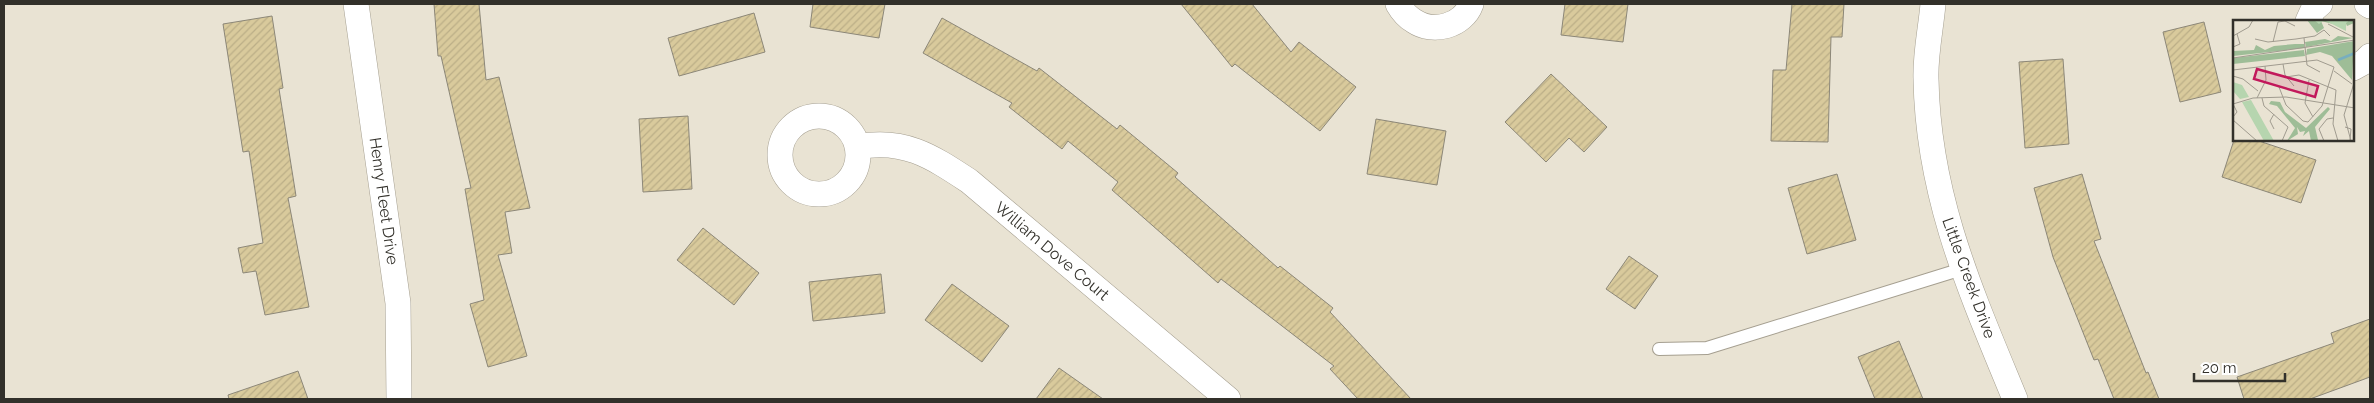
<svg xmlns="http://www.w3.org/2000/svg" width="2374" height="403" viewBox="0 0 2374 403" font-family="Raleway,sans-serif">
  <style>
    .building { fill: url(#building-hatch); stroke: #8c8778 }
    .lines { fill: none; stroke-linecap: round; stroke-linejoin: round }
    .lane-casing { stroke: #a59f90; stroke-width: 14 }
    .street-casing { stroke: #a59f90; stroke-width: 26 }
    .lane { stroke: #fff; stroke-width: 12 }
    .street { stroke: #fff; stroke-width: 25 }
    .labels { text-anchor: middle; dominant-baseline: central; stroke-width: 4; stroke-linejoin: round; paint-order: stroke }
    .street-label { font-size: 16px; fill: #32302a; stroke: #fff }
    .inset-river { fill: none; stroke: #77aebf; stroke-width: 2.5 }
    .inset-road { fill: none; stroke: #a09b8f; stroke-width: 1 }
    .view { fill: #c2185b; fill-opacity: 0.15; stroke: #c2185b; stroke-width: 2.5 }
    .inset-edge { fill: none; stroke: #32302a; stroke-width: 2.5 }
  </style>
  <defs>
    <pattern id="building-hatch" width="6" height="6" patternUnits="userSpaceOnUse" patternTransform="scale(1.25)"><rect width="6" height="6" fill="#d9ca9c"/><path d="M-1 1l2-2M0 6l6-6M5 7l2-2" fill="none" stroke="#bbae87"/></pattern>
  </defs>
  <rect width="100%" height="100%" fill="#e9e3d3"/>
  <!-- building -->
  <path class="building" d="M434,4h45l7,76 13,-3 31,131 -25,4 7,41 -14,2 29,101 -39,11 -18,-63 14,-4 -19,-111 6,-1 -30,-132h-3z
    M813,4h72l-6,34 -69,-11z
    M1181,4h71l39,48 8,-10 57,45 -36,44 -85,-67 -3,3z
    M1565,4h63l-5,38 -62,-7z
    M1792,4h52l-2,33h-11l-3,105 -57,-1 2,-71h13z
    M754,13l11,39 -86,24 -11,-38z
    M272,16l11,72 -4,1 17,107 -8,2 21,109 -44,8 -9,-44 -13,2 -5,-25 25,-5 -14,-92 -6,1 -20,-128z
    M942,18l95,53 2,-3 78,61 3,-4 58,48 -3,4 103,91 2,-2 53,42 -3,4 81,87h-53l-28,-30 4,-3 -113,-87 -3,4 -106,-93 6,-8 -50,-41 -6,8 -53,-42 3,-4 -89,-50z
    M2204,22l17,70 -41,10 -17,-70z
    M2063,59l6,85 -44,4 -6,-86z
    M1551,74l56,53 -23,25 -15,-14 -23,24 -41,-40z
    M688,116l4,73 -49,3 -4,-73z
    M1376,119l70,12 -9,54 -70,-11z
    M2234,140h22l60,20 -15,43 -79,-26z
    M1837,174l19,66 -49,14 -19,-66z
    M2082,174l19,65 -7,2 52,132 2,-1 11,27h-45l-16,-40 -4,1 -41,-103 -19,-69z
    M703,228l56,45 -25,32 -57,-45z
    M1629,256l29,20 -23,33 -29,-20z
    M881,274l4,39 -72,8 -4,-39z
    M952,284l57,42 -27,36 -57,-42z
    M2370,319v58l-60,22h-66l-7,-22 97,-34 -3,-10z
    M1899,341l24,58h-48l-17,-42z
    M1059,368l44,31h-67z
    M298,371l10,28h-79l-1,-4z"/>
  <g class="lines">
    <defs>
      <path id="lane" d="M1659,349l48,-1 255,-79"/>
      <path id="street" d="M356,4l42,299 1,96
        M1398,4c4,7 9,13 16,17 19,13 49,5 57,-17
        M1933,4c-2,24 -8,51 -7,75 2,118 45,213 89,320
        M2367,4l3,2
        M2308,21l5,-11 7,-6
        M2353,68l11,-6 6,-6
        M780 155a39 39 0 1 1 78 0a39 39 0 1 1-78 0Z
        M857,147c47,-9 74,9 112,34l259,218"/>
    </defs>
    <!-- lane casing -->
    <use href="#lane" class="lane-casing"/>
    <!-- street casing -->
    <use href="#street" class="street-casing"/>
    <!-- lane -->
    <use href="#lane" class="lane"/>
    <!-- street -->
    <use href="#street" class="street"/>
  </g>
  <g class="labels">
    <!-- street labels -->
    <g class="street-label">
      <text transform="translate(384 201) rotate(82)">Henry Fleet Drive</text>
      <text transform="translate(1052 251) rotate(40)">William Dove Court</text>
      <text transform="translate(1969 278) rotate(70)">Little Creek Drive</text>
    </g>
  </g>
  <!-- overview -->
  <g transform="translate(2233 20)">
    <rect width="121" height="121" fill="#e9e3d3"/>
    <path d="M0,62l9,3 7,12 -9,2 -7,-8zM18,80l23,41h-10l-22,-39z" fill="#b6d5af"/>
    <path d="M74,0h47v3l-7,3 -2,-5 -12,3 -12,-3 3,7 -7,5zM105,16l15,2 -47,9 -1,-5 20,-3 6,2zM121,21l-2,39 -20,-24 -12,-4 -14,3 1,-6zM62,24h9l1,4 -72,8v-5l21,-1 2,-5 9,5 9,-4zM71,30l1,6 -72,8v-6zM38,81l9,1 5,10 21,16 22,-21 2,2 -15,18 3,13 -7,1 -2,-10 -6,5 2,-5 -5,1 -3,-5 1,7 -11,7 8,-13 -18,-22 -8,-2z" fill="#9ebd97"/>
    <path d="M81,0h36l-4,3v8l-22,-11 -5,4z" fill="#b6d5af"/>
    <path class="inset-river" d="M105,40l17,-7"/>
    <path class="inset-road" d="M95,4l25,13M0,16l16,-9 4,-7M71,18l3,27 13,7M22,19l13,3 28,-3 19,-3 9,-6 6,6M40,22l5,-20 7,-1 10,5M0,27l7,-3 -3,-10M0,38l122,-18M50,44l2,11 9,11M0,50l84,-10 17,7 -12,39 -14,16 -5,-1 -17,-16 -7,-18M101,51l18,13M0,56l10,3 15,12M53,57l13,-2 37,15 -3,34 5,17M76,60l-4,23 8,14M24,78l9,-18 -1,-14M29,78l2,8 24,21 -6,14M0,84l20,-6 33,-1 69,11M41,94l-4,7 4,8M0,97l4,-5 -4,-8M0,100l24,21M112,107l6,2 -1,11M91,121l-5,-12 8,-10 6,-1M118,121l-7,-26 11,-35"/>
    <path class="view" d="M24,49l61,17 -3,11 -61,-18z"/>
    <rect width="121" height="121" class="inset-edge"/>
  </g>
  <!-- border -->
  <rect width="2374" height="403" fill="none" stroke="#32302a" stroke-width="10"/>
  <!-- scale -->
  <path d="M2194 373v8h91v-8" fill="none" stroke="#32302a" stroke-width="2.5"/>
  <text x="2202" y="373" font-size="15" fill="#32302a" stroke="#ffffff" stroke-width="4" paint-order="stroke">20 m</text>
</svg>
